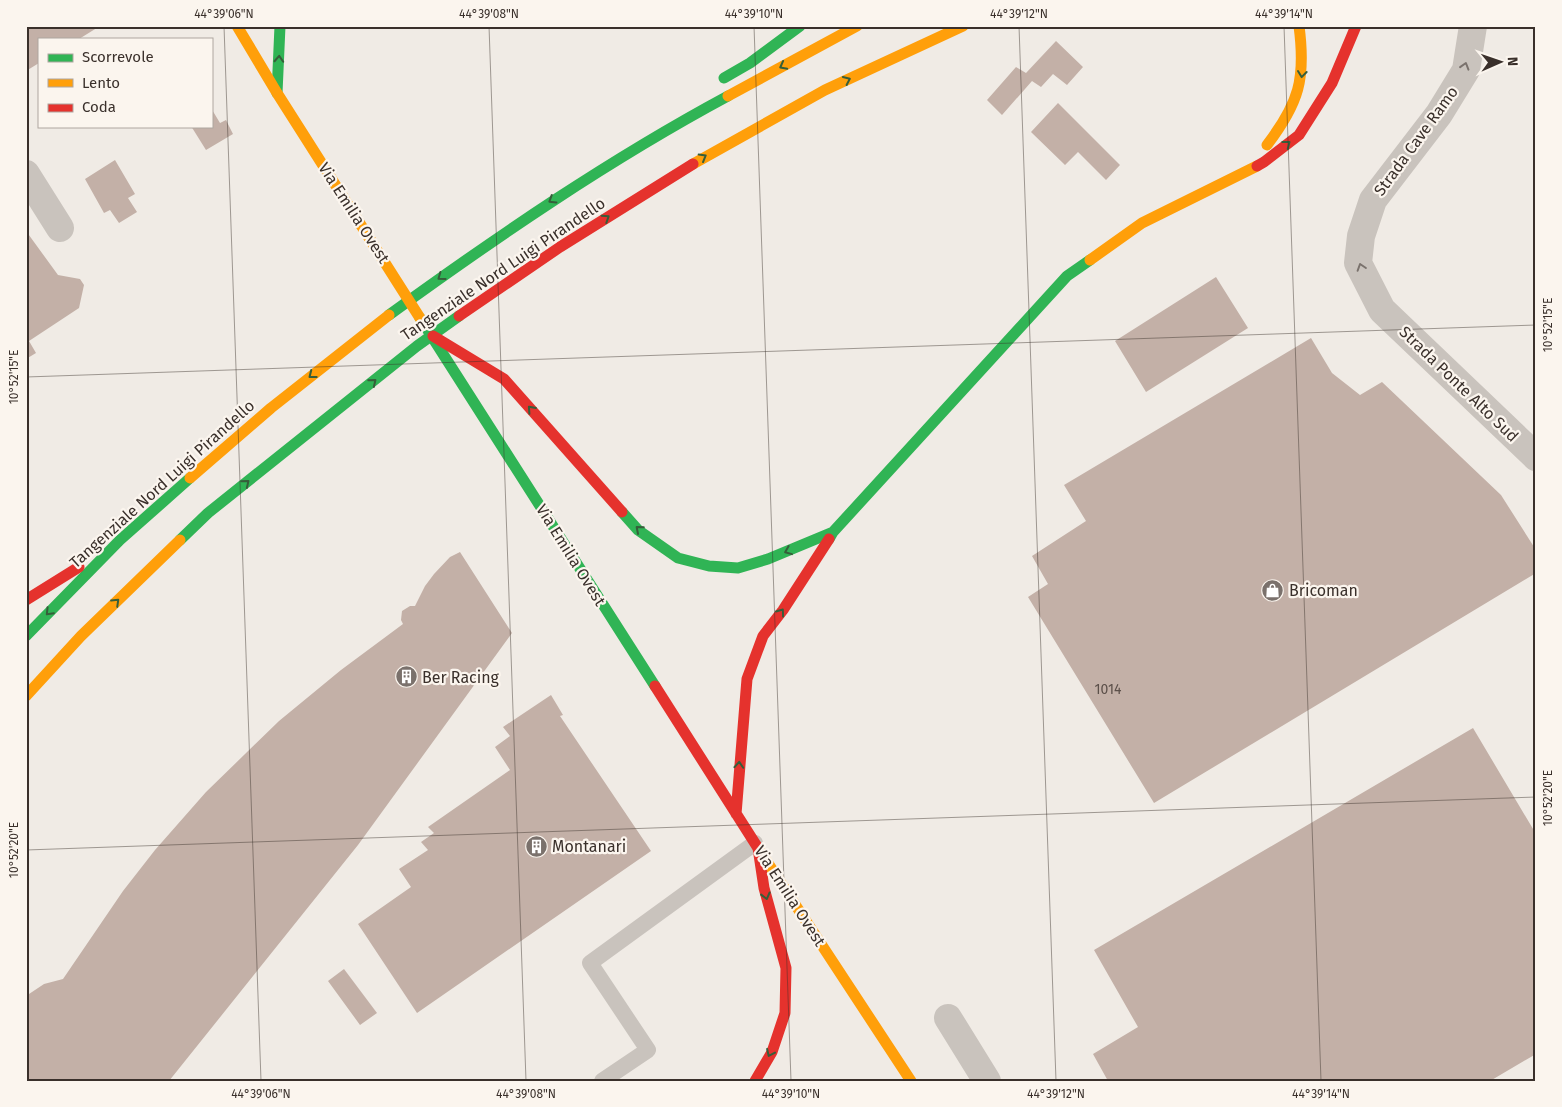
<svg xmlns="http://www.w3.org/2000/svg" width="1562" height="1107" viewBox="0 0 1562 1107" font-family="'Fira Sans',sans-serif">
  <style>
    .building { fill: #c3b0a7 }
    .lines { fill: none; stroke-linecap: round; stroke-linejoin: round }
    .lane { stroke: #c9c3bd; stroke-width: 16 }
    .street { stroke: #c9c3bd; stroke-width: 28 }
    .fast { stroke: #30b455; stroke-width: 11 }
    .slow { stroke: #ff9f0a; stroke-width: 11 }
    .jam { stroke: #e5322d; stroke-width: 11 }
    .oneway { stroke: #365e3a }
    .oneway2 { stroke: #7a726d }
    .ticks { fill: none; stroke: #3a302b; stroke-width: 1; stroke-opacity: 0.45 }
    .labels { text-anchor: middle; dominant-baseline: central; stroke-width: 4.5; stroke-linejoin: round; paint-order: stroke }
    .number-label { font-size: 14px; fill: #5c504a }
    .street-label { font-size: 16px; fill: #3a302b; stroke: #fbf5ee }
    .poi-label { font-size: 16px; fill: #3a302b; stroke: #fbf5ee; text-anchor: start }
    .neatline { fill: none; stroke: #3a302b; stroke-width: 2 }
    .ticks-label { font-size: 12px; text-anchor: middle; fill: #3a302b }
  </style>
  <rect width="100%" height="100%" fill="#f0ebe5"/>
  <!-- building -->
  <path class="building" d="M26,26h74l-21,13h-40v24l-13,8z
    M1056,41l27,26 -16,18 -14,-11 -12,13 -9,-6 -30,34 -15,-15 29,-33 10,6z
    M1058,103l62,62 -14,15 -28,-28 -13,13 -34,-33z
    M211,108l9,15 6,-3 7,14 -27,16 -15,-24h20z
    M115,160l20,34 -7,4 9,14 -18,11 -9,-13 -6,3 -19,-34z
    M26,231l32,44 22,4 4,6 -5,23 -50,33 7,12 -10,6z
    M1216,277l32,51 -102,64 -31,-51z
    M1311,338l21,35 28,22 22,-13 119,113 35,55v23l-382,230 -126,-206 20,-13 -16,-28 54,-35 -22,-36z
    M460,552l52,81 -154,212 -189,236h-143v-85l18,-12 19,-5 60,-88 32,-41 51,-58 73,-71 62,-51 62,-46 -2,-4 1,-9 8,-5h5l10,-20 9,-12 16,-17z
    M551,695l12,20 -3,1 91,135 -234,162 -59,-89 53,-37 -12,-18 29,-19 -7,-8 13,-9 -6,-6 82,-57 -15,-23 15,-11 -7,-9z
    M1473,728l63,106v220l-46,27h-382l-15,-27 45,-27 -44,-77z
    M344,969l33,44 -17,12 -32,-44z"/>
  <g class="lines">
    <!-- lane -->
    <path class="lane" d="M602,1081l46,-31 -58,-87 165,-120"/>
    <!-- street -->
    <path class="street" d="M1473,26l-7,44 -27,44 -66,86 -12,36 -3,27 24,47 154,147
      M26,174l34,54
      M948,1018l39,63"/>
    <!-- fast -->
    <path class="fast" d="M724,78l26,-15 50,-37
      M277,93l3,-67
      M389,315c109,-79 220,-155 339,-219
      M420,318l235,368
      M622,512l16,18 40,28 31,8 29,2 30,-9 65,-27
      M829,539l4,-7 234,-256 23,-16
      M180,540l28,-27 209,-167 42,-30
      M26,636l94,-96 70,-62"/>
    <!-- slow -->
    <path class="slow" d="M237,26l40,67 143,225
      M728,96l129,-70
      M1267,145c32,-42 39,-66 32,-119
      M693,164l132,-74 138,-64
      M1090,260l52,-37 115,-57
      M190,478l81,-70 118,-93
      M26,696l55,-60 99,-96
      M758,848l153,233"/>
    <!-- jam -->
    <path class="jam" d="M1257,166l7,-4 35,-27 33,-52 24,-57
      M459,316l101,-69 133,-83
      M433,336l71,43 118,133
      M26,600l53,-33
      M655,686l103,162
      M736,814l11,-135 16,-43 20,-26 46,-71
      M755,1081l17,-29 13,-39 1,-45 -22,-80 -6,-40"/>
  </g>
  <!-- one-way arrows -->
  <defs><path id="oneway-chevron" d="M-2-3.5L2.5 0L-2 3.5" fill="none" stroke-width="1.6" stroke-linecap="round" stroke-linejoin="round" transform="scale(1.25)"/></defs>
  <g class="oneway">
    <use href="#oneway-chevron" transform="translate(279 59) rotate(-87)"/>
    <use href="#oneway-chevron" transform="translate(783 66) rotate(152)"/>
    <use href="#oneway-chevron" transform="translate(1302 74) rotate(97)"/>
    <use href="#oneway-chevron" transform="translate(847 80) rotate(-25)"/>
    <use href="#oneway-chevron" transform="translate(1287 144) rotate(-38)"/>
    <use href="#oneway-chevron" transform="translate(703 157) rotate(-30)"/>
    <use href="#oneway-chevron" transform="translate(552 200) rotate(148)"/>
    <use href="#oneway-chevron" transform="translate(606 218) rotate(-33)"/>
    <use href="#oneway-chevron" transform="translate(441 277) rotate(144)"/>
    <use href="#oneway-chevron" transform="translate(312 375) rotate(142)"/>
    <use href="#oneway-chevron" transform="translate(373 382) rotate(-39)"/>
    <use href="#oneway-chevron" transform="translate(531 409) rotate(-132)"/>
    <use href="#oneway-chevron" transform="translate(246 483) rotate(-39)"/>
    <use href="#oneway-chevron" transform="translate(639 529) rotate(-139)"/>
    <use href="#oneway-chevron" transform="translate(788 551) rotate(158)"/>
    <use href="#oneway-chevron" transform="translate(116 602) rotate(-44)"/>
    <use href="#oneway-chevron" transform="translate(49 612) rotate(134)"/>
    <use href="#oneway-chevron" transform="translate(781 612) rotate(-54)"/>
    <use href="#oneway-chevron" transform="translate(739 765) rotate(-86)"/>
    <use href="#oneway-chevron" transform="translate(766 896) rotate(76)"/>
    <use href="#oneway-chevron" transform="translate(770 1053) rotate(115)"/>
  </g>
  <g class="oneway2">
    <use href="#oneway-chevron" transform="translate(1465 66) rotate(-73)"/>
    <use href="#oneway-chevron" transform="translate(1361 267) rotate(-108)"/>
  </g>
  <!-- ticks -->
  <path class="ticks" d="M224,26l37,1055M489,26l37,1055M754,26l37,1055M1019,26l37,1055M1284,26l37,1055M26,377l1510,-52M26,850l1510,-53"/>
  <!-- icons -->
  <defs>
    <symbol id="shop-disc" viewBox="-11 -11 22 22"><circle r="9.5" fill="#7a716c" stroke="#fbf5ee"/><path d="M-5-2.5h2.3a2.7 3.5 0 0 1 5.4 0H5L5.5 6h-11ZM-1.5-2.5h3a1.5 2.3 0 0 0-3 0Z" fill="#fff"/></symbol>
    <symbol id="building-disc" viewBox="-11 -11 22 22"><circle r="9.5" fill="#7a716c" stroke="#fbf5ee"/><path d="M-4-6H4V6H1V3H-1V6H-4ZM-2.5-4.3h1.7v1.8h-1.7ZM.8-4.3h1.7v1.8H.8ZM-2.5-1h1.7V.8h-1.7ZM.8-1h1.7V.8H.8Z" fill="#fff"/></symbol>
  </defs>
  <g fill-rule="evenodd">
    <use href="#shop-disc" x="1260" y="578" width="25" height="25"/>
    <use href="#building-disc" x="394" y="664" width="25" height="25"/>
    <use href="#building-disc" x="524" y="834" width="25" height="25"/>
  </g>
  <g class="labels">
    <!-- number labels -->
    <g class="number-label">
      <text x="1108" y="689">1014</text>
    </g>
    <!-- street labels -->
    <g class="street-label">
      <text transform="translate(1416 141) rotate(-54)">Strada Cave Ramo</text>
      <text transform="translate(354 213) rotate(57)">Via Emilia Ovest</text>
      <text transform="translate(503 269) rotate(-34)">Tangenziale Nord Luigi Pirandello</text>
      <text transform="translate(1459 384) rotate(44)">Strada Ponte Alto Sud</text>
      <text transform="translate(162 484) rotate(-42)">Tangenziale Nord Luigi Pirandello</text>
      <text transform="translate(571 555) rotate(58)">Via Emilia Ovest</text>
      <text transform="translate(790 896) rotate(57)">Via Emilia Ovest</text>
    </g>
    <!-- poi labels -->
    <g class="poi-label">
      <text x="1289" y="590">Bricoman</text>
      <text x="422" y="677">Ber Racing</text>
      <text x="552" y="846">Montanari</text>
    </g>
  </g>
  <!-- border -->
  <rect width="1562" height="1107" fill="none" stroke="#fbf5ee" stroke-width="55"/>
  <!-- legend -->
  <rect x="38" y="38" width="175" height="90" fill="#fbf5ee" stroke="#aea6a0"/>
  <rect x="48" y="54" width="25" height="8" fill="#30b455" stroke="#aea6a0"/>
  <text x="82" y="62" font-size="15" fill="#3a302b">Scorrevole</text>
  <rect x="48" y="79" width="25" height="8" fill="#ff9f0a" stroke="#aea6a0"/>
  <text x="82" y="88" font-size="15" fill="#3a302b">Lento</text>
  <rect x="48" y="104" width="25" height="8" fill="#e5322d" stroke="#aea6a0"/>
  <text x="82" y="112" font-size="15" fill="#3a302b">Coda</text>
  <!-- north arrow -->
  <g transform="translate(1500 62) rotate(88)" stroke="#fbf5ee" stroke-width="4" paint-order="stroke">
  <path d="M0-4L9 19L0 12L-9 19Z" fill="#3a302b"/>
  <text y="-8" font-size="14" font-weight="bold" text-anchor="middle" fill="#3a302b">N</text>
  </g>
  <rect x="28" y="28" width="1506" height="1052" class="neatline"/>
  <g class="ticks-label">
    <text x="224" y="18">44°39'06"N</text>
    <text x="489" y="18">44°39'08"N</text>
    <text x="754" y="18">44°39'10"N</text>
    <text x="1019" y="18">44°39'12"N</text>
    <text x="1284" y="18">44°39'14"N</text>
    <text transform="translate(1548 325) rotate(-90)" y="4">10°52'15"E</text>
    <text transform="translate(14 377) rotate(-90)" y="4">10°52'15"E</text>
    <text transform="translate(1548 798) rotate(-90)" y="4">10°52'20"E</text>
    <text transform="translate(14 850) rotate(-90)" y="4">10°52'20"E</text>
    <text x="261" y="1098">44°39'06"N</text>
    <text x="526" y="1098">44°39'08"N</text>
    <text x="791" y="1098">44°39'10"N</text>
    <text x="1056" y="1098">44°39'12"N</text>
    <text x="1321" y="1098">44°39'14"N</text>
  </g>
</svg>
